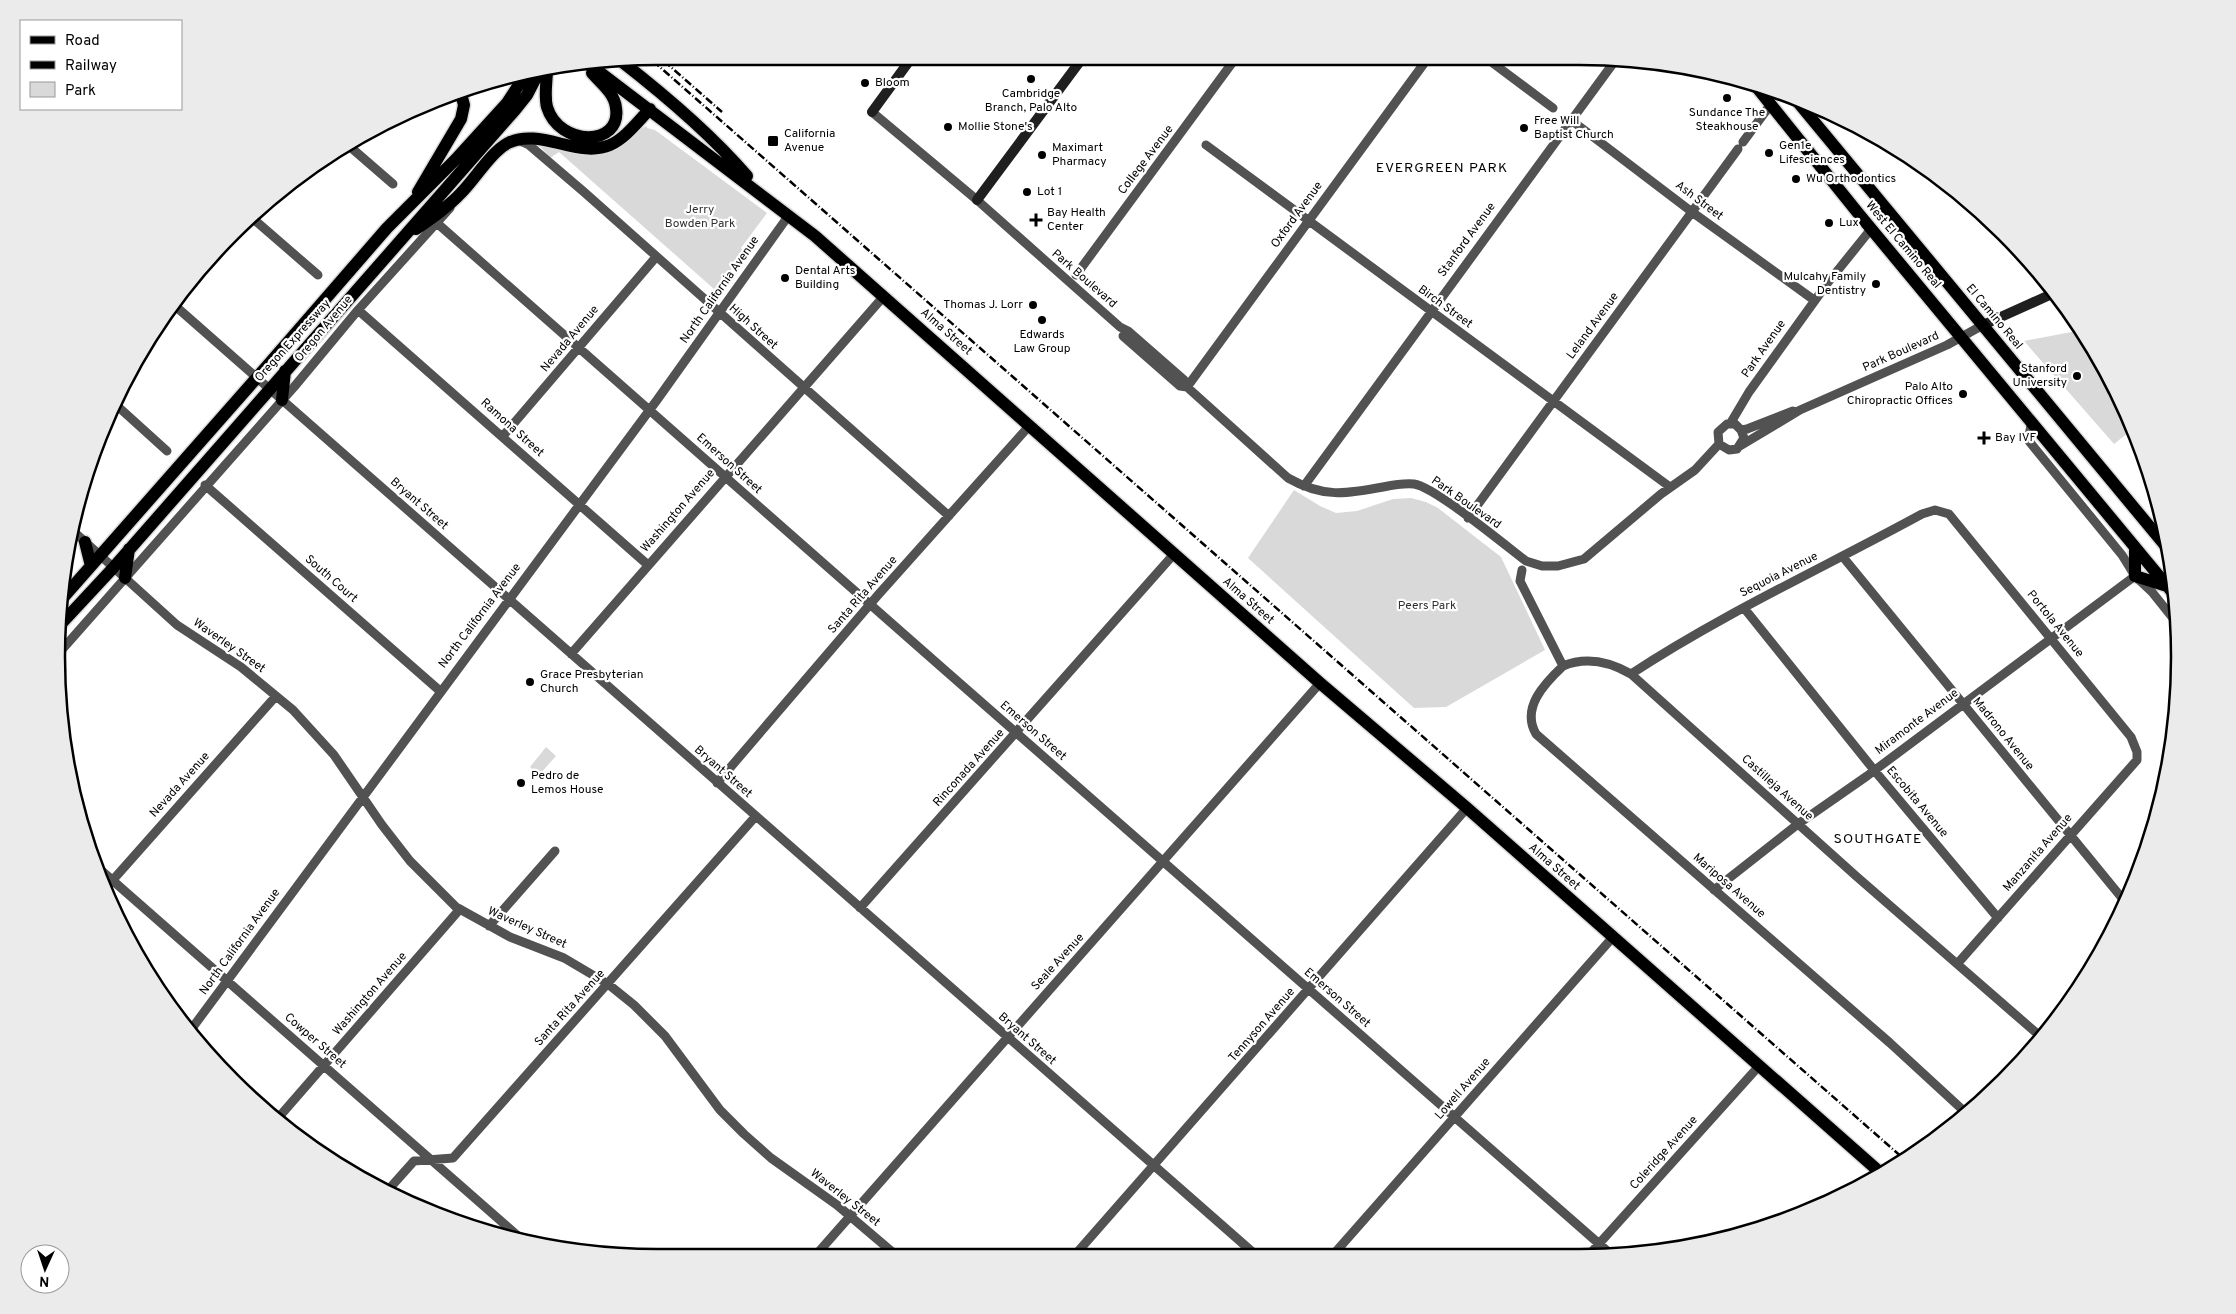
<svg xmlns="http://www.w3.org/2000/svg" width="2236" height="1314" viewBox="0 0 2236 1314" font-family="Overpass,sans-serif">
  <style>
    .green { fill: #d9d9d9 }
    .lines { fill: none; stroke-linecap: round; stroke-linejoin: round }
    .primary-casing { stroke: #dbdbdb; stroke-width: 15 }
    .street { stroke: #525252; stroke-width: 9 }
    .secondary { stroke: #1f1f1f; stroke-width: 10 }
    .primary { stroke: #000; stroke-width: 12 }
    .rail { stroke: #000; stroke-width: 2.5; stroke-dasharray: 8 2.5 1 2.5; stroke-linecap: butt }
    .poi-dot { fill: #000; stroke: #fff; stroke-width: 2 }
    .labels { text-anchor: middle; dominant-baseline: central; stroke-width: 4.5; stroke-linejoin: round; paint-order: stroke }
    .poi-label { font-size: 12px; fill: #000; stroke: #fff; text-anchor: start }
    .street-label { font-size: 12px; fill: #000; stroke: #fff }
    .park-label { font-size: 12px; fill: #303030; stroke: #fff }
    .neighbourhood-label { font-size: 14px; letter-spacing: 1px; fill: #000; stroke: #fff }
    .rim { fill: none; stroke: #000; stroke-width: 2.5 }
  </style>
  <rect width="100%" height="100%" fill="#fff"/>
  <!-- green -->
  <path class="green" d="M647,126v2l8,2 112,83 -26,35 3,3 -32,46 -1,-3 3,-5 -155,-137 -9,6 -11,-13 45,6z
    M2082,330l52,98 -20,16 -90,-103z
    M1294,490l26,16 16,7 21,-2 36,-12 18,-1 15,4 12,6 63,49 44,93 -99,57 -32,1 -166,-150z
    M546,747l10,9 -17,19 -9,-8z"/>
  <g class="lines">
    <defs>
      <path id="primary" d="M585,61l230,175 505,447 147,125 416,367
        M621,61c45,35 89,72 126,115
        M547,69c0,12 -3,26 0,38 12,40 75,40 69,1 -1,-14 -15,-25 -24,-35
        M1755,85l103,128 315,380
        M1797,101l372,449
        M418,192l43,-73 3,-14 -4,-15
        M416,229c16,-11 32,-22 45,-36 14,-14 30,-41 47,-50 32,-16 70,16 102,2 16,-7 28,-24 40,-36
        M282,400l3,-29
        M85,542l6,24
        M2135,547v29l32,10
        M125,578l4,-29
        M61,600l207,-235 119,-137 69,-69 51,-56 19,-29
        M60,625l54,-58 401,-457 12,-15 13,-25"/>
    </defs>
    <!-- primary casing -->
    <use href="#primary" class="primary-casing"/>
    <!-- street -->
    <path class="street" d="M1486,58l67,50
      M872,112l105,88 143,127 8,4 56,49 3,7 101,91c35,20 58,16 95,9 10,-2 21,-4 31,-3 21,3 91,61 112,77l16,5h16l26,-7 77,-65 34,-24 24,-26
      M1571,120l121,92 122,88
      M518,140l11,5 55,47 365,324
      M1743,142l28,-38
      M348,145l45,39
      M1206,145l464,342
      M250,216l68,59
      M438,224c390,346 784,687 1175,1032
      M1076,275l159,-216
      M1826,285l45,-56
      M173,304l1084,952
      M358,310l290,255
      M1123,336l57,50 7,1
      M1187,387l241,-329
      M114,403l53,48
      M2032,421l-4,19 94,115 13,21 17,16 24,30
      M1730,424l19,-32 72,-100
      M1741,430l3,8 -7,11 -8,1 -10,-6 -1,-12 9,-8h8l6,6 6,-1 46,-18
      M503,436l153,-179
      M1740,446l60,-36 147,-65 36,-20
      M205,485l235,206
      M1304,486l313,-428
      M1468,518l270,-369
      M71,529l106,96 64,42 52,43 41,45 48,70 28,36 46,46 54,30 54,21 44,26 26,21 31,31 55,74 24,24 27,24 66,47 60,51
      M1843,557l283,346
      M1522,570l-2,11 43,85c24,-10 47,-4 68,8l225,202 185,161
      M1744,608l130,162 124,148
      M59,653l235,-266 64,-77 92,-102
      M571,654l313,-358
      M1563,666c-19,18 -42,42 -27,68l354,309 75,69
      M1631,674c93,-61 194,-107 291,-160l13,-4 14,4 182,223 6,15v8l-179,203
      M717,783l161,-188 152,-170
      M95,865l424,372
      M104,890l172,-194
      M1714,890l84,-66 69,-48 268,-200
      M860,908l314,-354
      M489,926l66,-75
      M190,1031l467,-631 132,-185
      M279,1117l181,-208
      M389,1189l25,-28 39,-3 302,-341
      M815,1256l505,-573
      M1074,1256l393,-448
      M1332,1256l281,-319
      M1588,1256l171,-190"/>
    <!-- secondary -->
    <path class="secondary" d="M872,112l38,-52
      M977,200l104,-140
      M1983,325l71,-32"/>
    <!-- primary -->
    <use href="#primary" class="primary"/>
    <!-- rail -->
    <path class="rail" d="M653,61l1251,1098
      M664,61l58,51"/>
  </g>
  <!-- markers -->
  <g class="poi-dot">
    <circle cx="1031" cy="79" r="5"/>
    <circle cx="865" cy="83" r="5"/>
    <circle cx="1727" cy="98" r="5"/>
    <circle cx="948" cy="127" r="5"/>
    <circle cx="1524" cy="128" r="5"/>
    <rect x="767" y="135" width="12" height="12" rx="2.5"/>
    <circle cx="1769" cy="153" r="5"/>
    <circle cx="1042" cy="155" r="5"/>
    <circle cx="1796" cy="179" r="5"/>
    <circle cx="1027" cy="192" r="5"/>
    <path d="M1033.5 212.5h5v5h5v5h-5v5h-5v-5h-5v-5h5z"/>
    <circle cx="1829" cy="223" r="5"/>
    <circle cx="785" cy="278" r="5"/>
    <circle cx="1876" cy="284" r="5"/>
    <circle cx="1033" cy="305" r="5"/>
    <circle cx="1042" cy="320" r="5"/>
    <circle cx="2077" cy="376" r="5"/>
    <circle cx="1963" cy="394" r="5"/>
    <path d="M1981.5 430.5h5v5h5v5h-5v5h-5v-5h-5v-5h5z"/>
    <circle cx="530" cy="682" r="5"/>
    <circle cx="521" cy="783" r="5"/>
  </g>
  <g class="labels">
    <!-- poi labels -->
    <g class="poi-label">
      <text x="875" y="83">Bloom</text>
      <text x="1031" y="94" text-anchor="middle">Cambridge<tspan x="1031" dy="14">Branch, Palo Alto</tspan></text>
      <text x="1727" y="113" text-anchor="middle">Sundance The<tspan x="1727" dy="14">Steakhouse</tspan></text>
      <text x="1534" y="121">Free Will<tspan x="1534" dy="14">Baptist Church</tspan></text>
      <text x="958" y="127">Mollie Stone's</text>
      <text x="784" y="134">California<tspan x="784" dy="14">Avenue</tspan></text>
      <text x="1779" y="146">Gen1e<tspan x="1779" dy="14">Lifesciences</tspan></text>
      <text x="1052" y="148">Maximart<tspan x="1052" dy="14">Pharmacy</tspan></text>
      <text x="1806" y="179">Wu Orthodontics</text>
      <text x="1037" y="192">Lot 1</text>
      <text x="1047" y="213">Bay Health<tspan x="1047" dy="14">Center</tspan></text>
      <text x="1839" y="223">Lux</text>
      <text x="795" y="271">Dental Arts<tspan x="795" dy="14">Building</tspan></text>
      <text x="1866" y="277" text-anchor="end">Mulcahy Family<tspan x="1866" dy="14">Dentistry</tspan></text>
      <text x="1023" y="305" text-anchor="end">Thomas J. Lorr</text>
      <text x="1042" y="335" text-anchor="middle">Edwards<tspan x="1042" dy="14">Law Group</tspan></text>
      <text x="2067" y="369" text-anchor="end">Stanford<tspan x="2067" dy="14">University</tspan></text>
      <text x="1953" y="387" text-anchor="end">Palo Alto<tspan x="1953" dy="14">Chiropractic Offices</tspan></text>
      <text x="1995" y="438">Bay IVF</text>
      <text x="540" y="675">Grace Presbyterian<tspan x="540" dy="14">Church</tspan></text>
      <text x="531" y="776">Pedro de<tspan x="531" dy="14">Lemos House</tspan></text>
    </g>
    <!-- street labels -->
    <g class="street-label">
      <text transform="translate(1146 160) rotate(-53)">College Avenue</text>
      <text transform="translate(1699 201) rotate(37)">Ash Street</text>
      <text transform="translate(1297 215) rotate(-54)">Oxford Avenue</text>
      <text transform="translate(1467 240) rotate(-54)">Stanford Avenue</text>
      <text transform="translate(1903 245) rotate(50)">West El Camino Real</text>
      <text transform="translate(1084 279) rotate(41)">Park Boulevard</text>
      <text transform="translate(720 290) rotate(-55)">North California Avenue</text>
      <text transform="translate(1445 307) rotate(36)">Birch Street</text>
      <text transform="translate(1994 317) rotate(50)">El Camino Real</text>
      <text transform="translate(1593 326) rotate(-54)">Leland Avenue</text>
      <text transform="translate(753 327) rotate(42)">High Street</text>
      <text transform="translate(324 329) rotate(-50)">Oregon Avenue</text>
      <text transform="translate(946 332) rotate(41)">Alma Street</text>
      <text transform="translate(570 339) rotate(-50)">Nevada Avenue</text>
      <text transform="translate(293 341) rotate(-48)">Oregon Expressway</text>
      <text transform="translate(1764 349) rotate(-55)">Park Avenue</text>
      <text transform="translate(1901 352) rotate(-24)">Park Boulevard</text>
      <text transform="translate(512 428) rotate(42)">Ramona Street</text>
      <text transform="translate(729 464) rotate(42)">Emerson Street</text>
      <text transform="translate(1466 503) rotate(35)">Park Boulevard</text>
      <text transform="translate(419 504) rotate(41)">Bryant Street</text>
      <text transform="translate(678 511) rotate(-49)">Washington Avenue</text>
      <text transform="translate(1779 575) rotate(-27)">Sequoia Avenue</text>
      <text transform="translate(331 579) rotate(41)">South Court</text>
      <text transform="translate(863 595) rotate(-49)">Santa Rita Avenue</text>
      <text transform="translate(1248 601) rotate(41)">Alma Street</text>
      <text transform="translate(480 616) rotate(-53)">North California Avenue</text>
      <text transform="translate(2055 624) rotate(51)">Portola Avenue</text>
      <text transform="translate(229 646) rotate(35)">Waverley Street</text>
      <text transform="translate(1917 722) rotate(-37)">Miramonte Avenue</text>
      <text transform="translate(1033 731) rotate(41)">Emerson Street</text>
      <text transform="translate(2003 734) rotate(51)">Madrono Avenue</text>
      <text transform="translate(969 768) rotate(-48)">Rinconada Avenue</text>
      <text transform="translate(723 772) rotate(41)">Bryant Street</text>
      <text transform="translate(180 785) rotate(-48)">Nevada Avenue</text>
      <text transform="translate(1777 788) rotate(42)">Castilleja Avenue</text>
      <text transform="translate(1917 802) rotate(50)">Escobita Avenue</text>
      <text transform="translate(2038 853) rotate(-49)">Manzanita Avenue</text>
      <text transform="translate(1554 867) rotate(41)">Alma Street</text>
      <text transform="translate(1729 886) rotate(41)">Mariposa Avenue</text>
      <text transform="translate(527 928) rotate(24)">Waverley Street</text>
      <text transform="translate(240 942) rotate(-54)">North California Avenue</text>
      <text transform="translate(1058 962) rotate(-48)">Seale Avenue</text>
      <text transform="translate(370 994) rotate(-49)">Washington Avenue</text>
      <text transform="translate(1337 998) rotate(41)">Emerson Street</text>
      <text transform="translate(570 1008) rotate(-48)">Santa Rita Avenue</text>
      <text transform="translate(1262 1025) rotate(-49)">Tennyson Avenue</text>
      <text transform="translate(1027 1039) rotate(41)">Bryant Street</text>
      <text transform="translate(315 1041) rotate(41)">Cowper Street</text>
      <text transform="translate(1463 1089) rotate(-49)">Lowell Avenue</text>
      <text transform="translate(1664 1153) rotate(-48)">Coleridge Avenue</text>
      <text transform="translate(845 1198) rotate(38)">Waverley Street</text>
    </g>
    <!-- park labels -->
    <g class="park-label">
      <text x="700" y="210">Jerry<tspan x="700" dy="14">Bowden Park</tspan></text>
      <text x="1427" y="606">Peers Park</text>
    </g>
    <!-- neighbourhood labels -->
    <g class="neighbourhood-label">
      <text x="1442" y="168">EVERGREEN PARK</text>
      <text x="1878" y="839">SOUTHGATE</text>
    </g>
  </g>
  <!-- crop -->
  <path d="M0 0H2236V1314H0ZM657 65H1579A592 592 0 0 1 2171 657V657A592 592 0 0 1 1579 1249H657A592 592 0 0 1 65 657V657A592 592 0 0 1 657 65Z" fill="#ebebeb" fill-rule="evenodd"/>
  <path class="rim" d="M657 65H1579A592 592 0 0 1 2171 657V657A592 592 0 0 1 1579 1249H657A592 592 0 0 1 65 657V657A592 592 0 0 1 657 65Z"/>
  <!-- legend -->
  <rect x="20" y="20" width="162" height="90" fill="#ffffff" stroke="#999999"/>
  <rect x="30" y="36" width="25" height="8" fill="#000000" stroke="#999999"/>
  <text x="65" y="45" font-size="15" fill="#000000">Road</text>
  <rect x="30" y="61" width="25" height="8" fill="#000000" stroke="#999999"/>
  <text x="65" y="70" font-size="15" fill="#000000">Railway</text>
  <rect x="30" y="82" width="25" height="15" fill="#d9d9d9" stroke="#999999"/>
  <text x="65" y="95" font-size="15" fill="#000000">Park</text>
  <!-- north arrow -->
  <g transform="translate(45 1269) rotate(183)"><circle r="24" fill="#ffffff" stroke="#999999"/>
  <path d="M0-4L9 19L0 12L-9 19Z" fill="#000000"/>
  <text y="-8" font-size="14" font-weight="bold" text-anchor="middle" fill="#000000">N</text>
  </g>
</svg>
